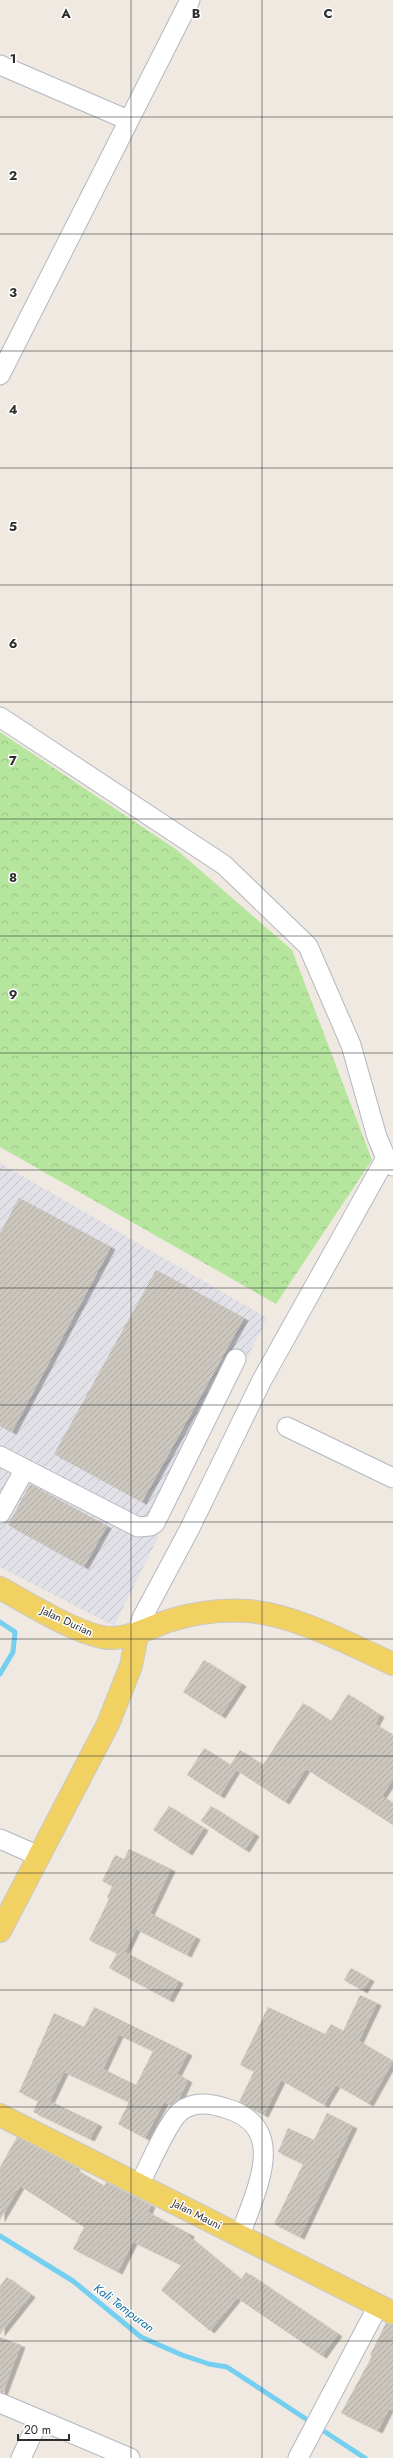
<svg xmlns="http://www.w3.org/2000/svg" width="393" height="2458" viewBox="0 0 393 2458" font-family="Jost,sans-serif">
  <style>
    .industrial { fill: url(#industrial-furrows) }
    .forest { fill: url(#forest-crowns) }
    .lines { fill: none; stroke-linecap: round; stroke-linejoin: round }
    .stream { stroke: #75cff0; stroke-width: 5 }
    .building { fill: url(#building-hatch); fill-rule: evenodd; filter: url(#shadow) }
    .minor-casing { stroke: #b4b7c1; stroke-width: 21 }
    .major-casing { stroke: #c9c9c9; stroke-width: 24 }
    .minor { stroke: #fff; stroke-width: 19 }
    .major { stroke: #f2d163; stroke-width: 22 }
    .grid { fill: none; stroke: #2e2e2e; stroke-width: 1; stroke-opacity: 0.55 }
    .labels { text-anchor: middle; dominant-baseline: central; stroke-width: 3; stroke-linejoin: round; paint-order: stroke }
    .street-label { font-size: 11px; fill: #2e2e2e; stroke: #fff }
    .water-label { font-size: 12px; font-style: italic; fill: #0d6fa3; stroke: #fff }
    .grid-label { font-size: 13px; text-anchor: middle; font-weight: bold; fill: #2e2e2e; stroke: #fff; stroke-width: 3; stroke-linejoin: round; paint-order: stroke }
  </style>
  <defs>
    <pattern id="industrial-furrows" width="10" height="10" patternUnits="userSpaceOnUse"><rect width="10" height="10" fill="#e3e1e8"/><path d="M-1 1l2-2M0 10L10 0M9 11l2-2" fill="none" stroke="#c3c1c7"/></pattern>
    <pattern id="forest-crowns" width="20" height="18" patternUnits="userSpaceOnUse"><rect width="20" height="18" fill="#b6e59e"/><path d="M2 6a3 3 0 1 1 6 0M12 15a3 3 0 1 1 6 0" fill="none" stroke="#9dc588"/></pattern>
    <pattern id="building-hatch" width="6" height="6" patternUnits="userSpaceOnUse"><rect width="6" height="6" fill="#cbc7bf"/><path d="M-1 1l2-2M0 6l6-6M5 7l2-2" fill="none" stroke="#afaba4"/></pattern>
    <filter id="shadow"><feDropShadow dx="4.5" dy="2.5" stdDeviation="0" flood-color="#0004"/></filter>
  </defs>
  <rect width="100%" height="100%" fill="#efe9e1"/>
  <!-- industrial -->
  <path class="industrial" d="M0,1163l267,155 -153,308 -114,-59z"/>
  <!-- forest -->
  <path class="forest" d="M0,732l177,118 115,100 80,210 -96,144 -276,-157z"/>
  <g class="lines">
    <!-- stream -->
    <path class="stream" d="M0,1622l15,10 -2,20 -13,22
      M0,2236l73,45 68,56 41,18 27,9 18,3 85,56
      M319,2428l46,30"/>
  </g>
  <!-- building -->
  <path class="building" d="M19,1198l92,49 -99,185 -12,-6v-193z
    M156,1270l88,48 -102,184 -88,-48z
    M30,1484l77,42 -23,41 -76,-42z
    M204,1660l38,24 -21,32 -38,-24z
    M348,1694l32,21 -5,9 18,11v44l-11,17 11,7v22l-87,-56 -21,33 -49,-32 -16,26 -33,-21 17,-27 26,17 10,-15 23,15 40,-62 28,18z
    M169,1806l35,22 -16,25 -35,-23z
    M211,1806l44,28 -10,16 -44,-29z
    M129,1849l42,20 -21,44 46,24 -9,18 -51,-26 -11,23 54,29 -10,19 -60,-32 8,-15 -28,-13 20,-41 -2,-1 5,-12 -10,-5 13,-26 9,4z
    M351,1968l19,11 -7,12 -19,-11z
    M360,1995l17,8 -18,38 34,20 -24,43 -33,-19 -12,20 -43,-25 -17,35 -25,-13 15,-31 -14,-6 28,-58 57,27 6,-10 12,7z
    M94,2007l94,46 -11,21 11,6 -9,19 -8,6 -7,-3 -19,36 -27,-14 11,-22 -65,-30 -14,29 48,23 -8,15 -57,-27 5,-11 -19,-9 35,-79 30,14zM119,2035l34,16 -17,34 -33,-16z
    M327,2113l26,13 -53,111 -26,-13 29,-60 -25,-12 10,-24 26,12z
    M17,2137l59,30 -1,2 29,17 2,-4 45,23 -3,7 42,22 -1,3 52,43 5,-8 92,62 -16,22 -85,-58 -27,33 -49,-41 20,-25 -48,-23 -15,30 -45,-23 11,-22 -64,-41 -20,34v-53z
    M7,2277l24,18 -31,39v-48z
    M386,2323l7,2v86l-4,-2 -11,22 -37,-18 31,-57 -2,-1z
    M0,2337l21,8 -18,48 -3,-1z"/>
  <g class="lines">
    <defs>
      <path id="minor" d="M0,65l128,55
        M0,375l190,-375
        M0,717l224,148 84,81 43,99 26,92 9,21 7,8
        M287,1427l106,51
        M0,1456l25,13 -25,45
        M25,1469l113,58 12,-1 5,-3 81,-164
        M137,1635l5,-17 47,-88 73,-150 124,-222
        M0,1839l39,17
        M139,2185c9,-16 29,-65 42,-74 13,-10 29,-8 44,-3 66,19 30,83 15,128
        M0,2403l130,55
        M21,2458l18,-38
        M298,2458l80,-152"/>
      <path id="major" d="M0,1588c26,14 84,51 113,50 20,-1 36,-10 55,-17 25,-8 54,-12 80,-10 48,4 101,33 145,53
        M0,1931l108,-207 23,-58 6,-31
        M0,2115l393,198"/>
    </defs>
    <!-- minor casing -->
    <use href="#minor" class="minor-casing"/>
    <!-- major casing -->
    <use href="#major" class="major-casing"/>
    <!-- minor -->
    <use href="#minor" class="minor"/>
    <!-- major -->
    <use href="#major" class="major"/>
  </g>
  <!-- grid -->
  <path class="grid" d="M131,0v2458M262,0v2458M0,117h393M0,234h393M0,351h393M0,468h393M0,585h393M0,702h393M0,819h393M0,936h393M0,1053h393M0,1170h393M0,1288h393M0,1405h393M0,1522h393M0,1639h393M0,1756h393M0,1873h393M0,1990h393M0,2107h393M0,2224h393M0,2341h393"/>
  <g class="labels">
    <!-- street labels -->
    <g class="street-label">
      <text transform="translate(67 1621) rotate(25)">Jalan Durian</text>
      <text transform="translate(197 2214) rotate(27)">Jalan Mauni</text>
    </g>
    <!-- water labels -->
    <g class="water-label">
      <text transform="translate(124 2308) rotate(37)">Kali Tempuran</text>
    </g>
  </g>
  <g class="grid-label">
    <text x="66" y="18">A</text>
    <text x="196" y="18">B</text>
    <text x="328" y="18">C</text>
    <text x="13" y="63">1</text>
    <text x="13" y="180">2</text>
    <text x="13" y="297">3</text>
    <text x="13" y="414">4</text>
    <text x="13" y="531">5</text>
    <text x="13" y="648">6</text>
    <text x="13" y="765">7</text>
    <text x="13" y="882">8</text>
    <text x="13" y="999">9</text>
  </g>
  <!-- scale -->
  <path d="M18 2434v6h51v-6" fill="none" stroke="#2e2e2e" stroke-width="2"/>
  <text x="24" y="2434" font-size="12" fill="#2e2e2e" stroke="#ffffff" stroke-width="3" paint-order="stroke">20 m</text>
</svg>
